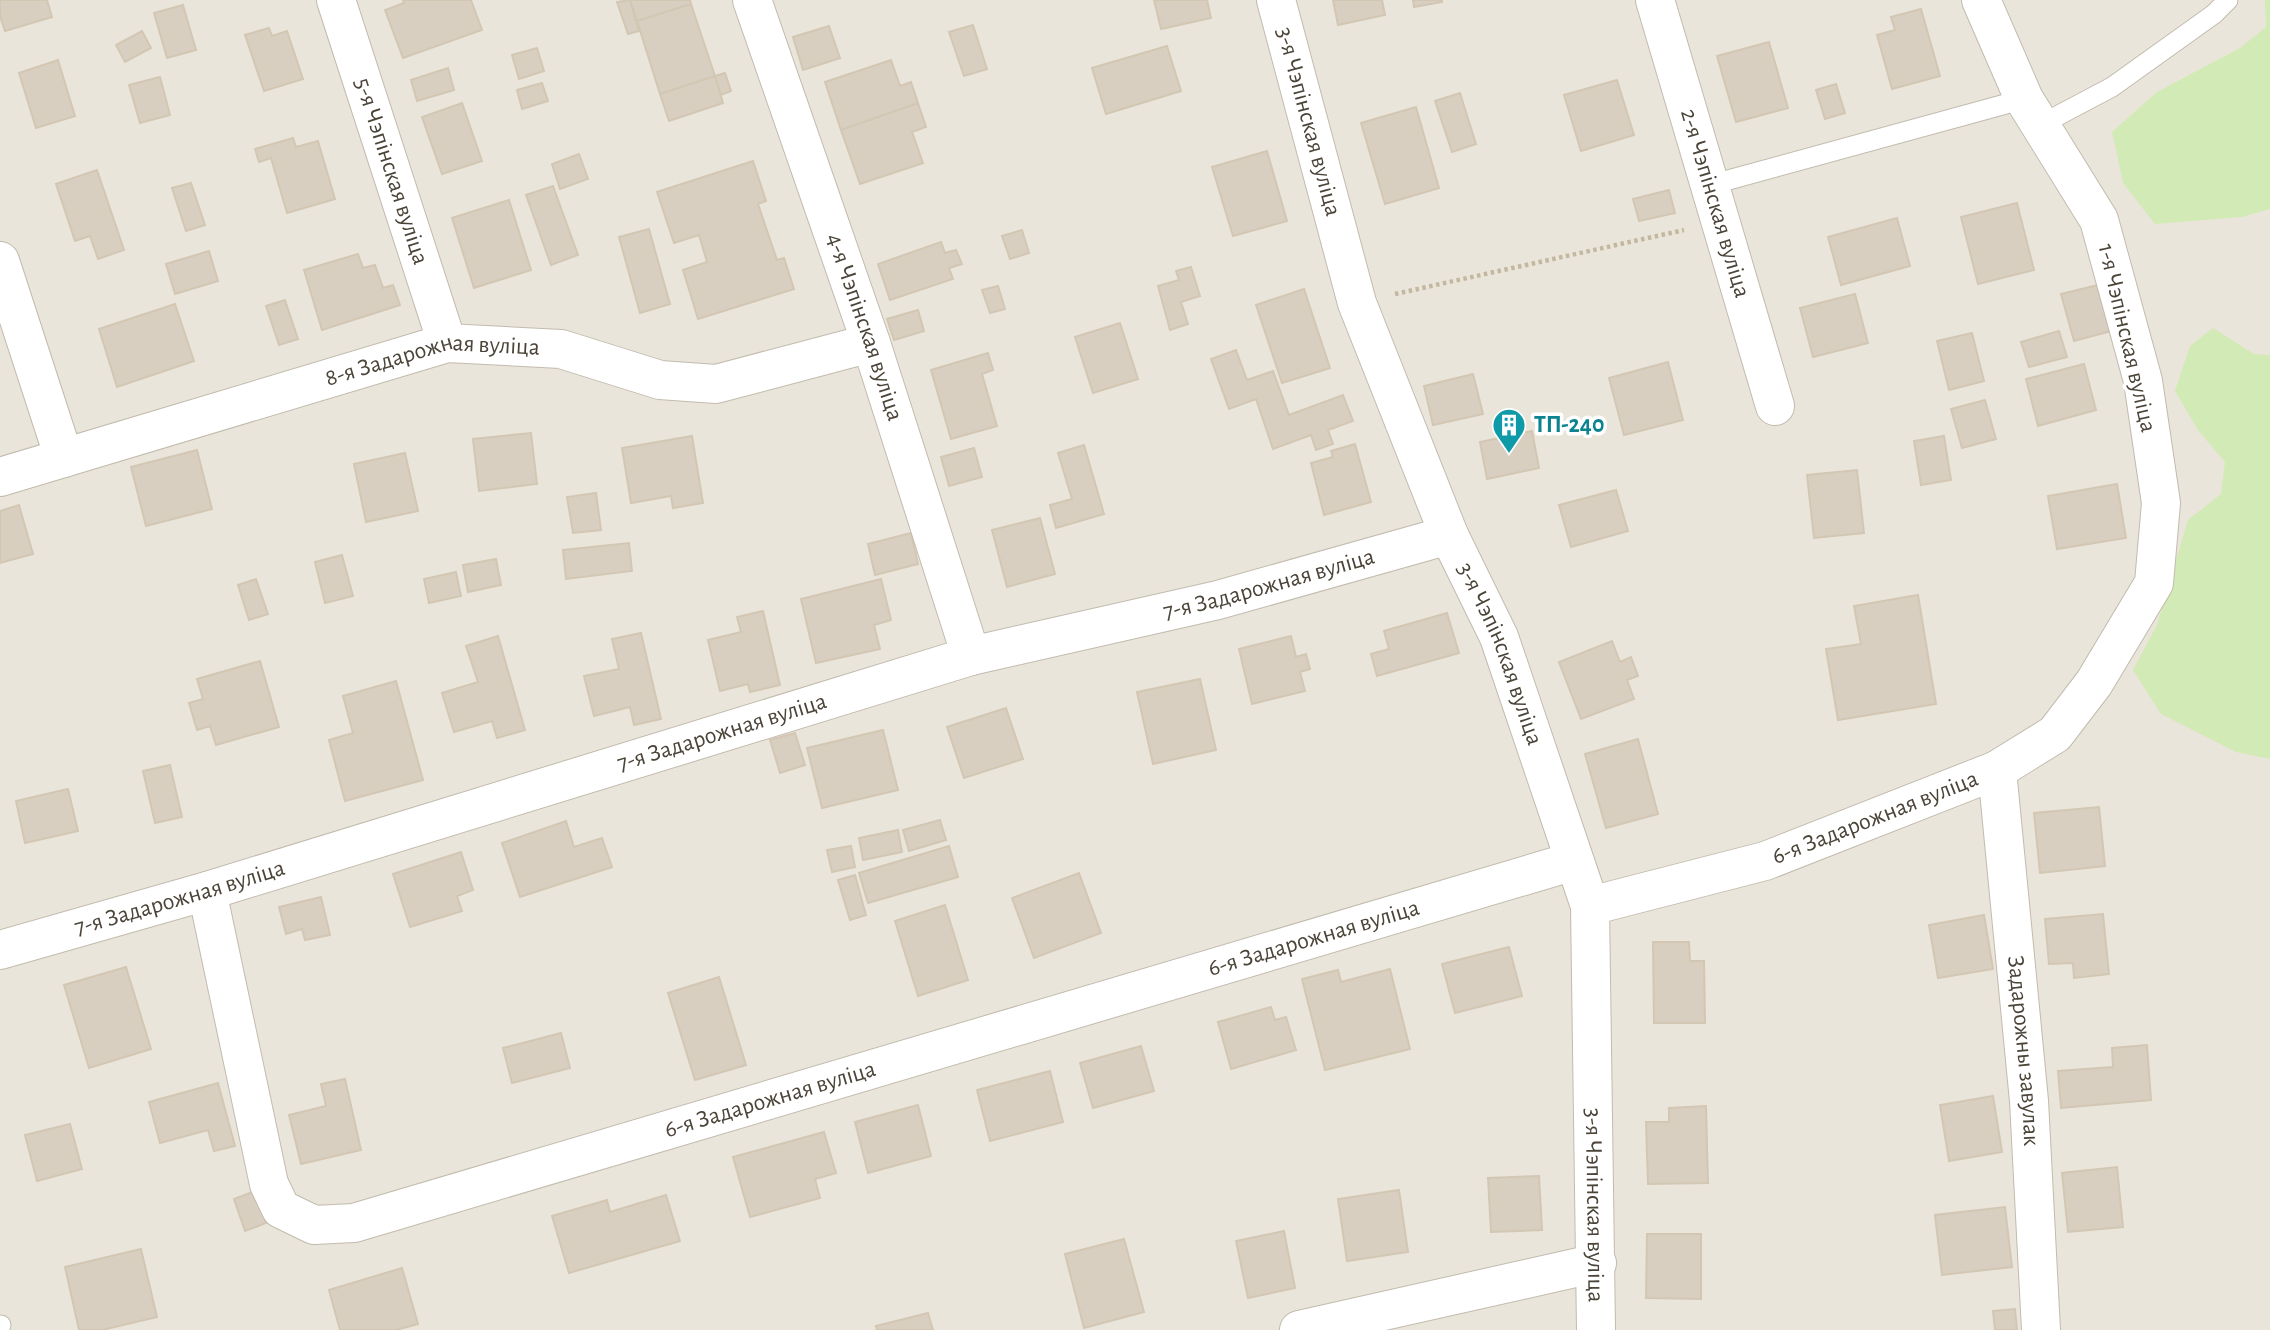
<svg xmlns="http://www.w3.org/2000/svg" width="2270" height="1330" viewBox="0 0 2270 1330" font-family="'Alegreya Sans',sans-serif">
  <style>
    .residential { fill: #eae5da }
    .green { fill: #d2eab5 }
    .building { fill: #d8cfc1; stroke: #d3c7b4; stroke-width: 2 }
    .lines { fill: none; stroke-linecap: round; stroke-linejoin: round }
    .service-casing { stroke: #c2bbae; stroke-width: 21 }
    .minor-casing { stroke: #c2bbae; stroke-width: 40 }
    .path { stroke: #c4b79f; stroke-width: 4.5; stroke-dasharray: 3.5 3.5; stroke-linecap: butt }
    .service { stroke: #fff; stroke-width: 19 }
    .minor { stroke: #fff; stroke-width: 38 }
    .labels { text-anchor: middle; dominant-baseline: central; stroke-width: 7; stroke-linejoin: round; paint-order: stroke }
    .street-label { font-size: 24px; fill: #4b4439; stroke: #fff }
    .culture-label { font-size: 24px; font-weight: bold; fill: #0d838f; stroke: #fff; text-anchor: start }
  </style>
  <rect width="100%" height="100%" fill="#f6f3ec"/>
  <!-- residential -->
  <path class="residential" d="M0,0h2270v1330h-2270z"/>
  <!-- green -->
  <path class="green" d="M2265,0h5v209l-28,8 -87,7 -32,-41 -11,-51 45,-40 83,-44 26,-21z
    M2213,328l41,26 16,1v404l-34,-7 -75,-38 -28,-44 24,-45 31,-105 33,-26 4,-32 -27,-32 -23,-39 15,-45z"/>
  <!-- building -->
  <path class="building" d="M0,0h47l5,17 -47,14 -5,-15z
    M403,0h68l11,30 -79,28 -18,-48 19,-7z
    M630,0l9,31 -11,3 -11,-32z
    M630,0h60l1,4 -54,17z
    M1154,0h53l4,18 -50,11z
    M1333,0h49l3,15 -47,10z
    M1413,0h29v2l-28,5z
    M691,4l24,72 -55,18 -23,-73z
    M183,5l13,45 -29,8 -13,-45z
    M1921,9l19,67 -48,13 -15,-54 18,-5 -4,-13z
    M973,25l14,44 -23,7 -15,-44z
    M829,26l11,32 -37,12 -10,-33z
    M269,28l3,8 15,-5 16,48 -39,12 -19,-56z
    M142,31l9,17 -26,14 -9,-17z
    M1769,42l19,66 -52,14 -19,-66z
    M1167,46l14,45 -75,23 -14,-46z
    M537,48l7,23 -25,8 -7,-24z
    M58,60l17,56 -39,12 -17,-55z
    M891,60l9,26 11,-4 7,21 -77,27 -16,-48z
    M448,68l6,22 -37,11 -6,-21z
    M725,73l6,18 -10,4 -6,-19z
    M715,76l8,27 -54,18 -9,-27z
    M160,77l10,38 -30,8 -11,-38z
    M1617,80l17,55 -53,16 -17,-56z
    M542,83l6,18 -26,8 -5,-19z
    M1836,84l9,29 -20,6 -9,-29z
    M1460,93l16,51 -24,8 -17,-51z
    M462,103l20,58 -40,13 -20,-57z
    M918,103l8,24 -14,5 11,31 -63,21 -19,-54z
    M1416,107l23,81 -54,16 -24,-81z
    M293,138l3,9 22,-6 17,58 -48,14 -16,-55 -12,4 -4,-13z
    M1267,151l20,70 -54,15 -21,-69z
    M579,154l9,25 -28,10 -8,-25z
    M753,161l13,40 -8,3 19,56 7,-2 10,31 -96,30 -15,-49 24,-8 -8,-27 -25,8 -17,-51z
    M97,170l27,80 -26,9 -8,-23 -15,5 -19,-57z
    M191,183l14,42 -19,6 -14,-43z
    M553,186l25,69 -27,10 -25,-70z
    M1669,190l6,23 -36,8 -6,-22z
    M509,200l22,70 -57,18 -22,-70z
    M2017,203l17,67 -56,14 -17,-67z
    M1897,218l13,48 -69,19 -13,-48z
    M649,229l21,75 -30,9 -21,-76z
    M1022,230l7,23 -19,6 -8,-23z
    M941,242l4,11 11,-3 6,14 -13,4 4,11 -63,21 -12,-36z
    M209,251l9,30 -43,13 -9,-30z
    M358,254l5,14 12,-3 8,23 10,-3 7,20 -78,25 -18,-60z
    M1191,267l9,29 -19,6 7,22 -18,6 -12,-44 21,-6 -3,-9z
    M2102,284l13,46 -41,11 -13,-47z
    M998,286l7,23 -15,4 -8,-23z
    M1304,289l26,79 -48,15 -26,-78z
    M1855,294l13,49 -55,14 -13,-49z
    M285,300l13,39 -19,6 -13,-39z
    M175,304l19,57 -77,26 -18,-58z
    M918,310l6,21 -30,9 -7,-21z
    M1120,323l18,56 -45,14 -18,-56z
    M2059,331l8,26 -38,10 -8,-25z
    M1972,333l12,48 -35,9 -12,-49z
    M1236,350l11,30 26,-9 16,44 54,-20 10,26 -25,9 5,14 -17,6 -5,-15 -38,14 -17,-50 -27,10 -18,-50z
    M988,353l5,17 -11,4 15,52 -46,13 -20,-69z
    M1668,362l15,58 -59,15 -15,-57z
    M2084,364l12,46 -58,16 -12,-47z
    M1473,374l10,40 -50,11 -9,-39z
    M1985,400l11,39 -34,9 -11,-39z
    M1532,431l7,37 -52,11 -7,-37z
    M531,433l6,51 -58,7 -6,-52z
    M692,436l11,67 -30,5 -2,-12 -40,7 -9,-55z
    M1944,436l7,44 -30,5 -7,-44z
    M1355,444l16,58 -47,13 -13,-52 22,-6 -2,-6z
    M1084,445l20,69 -48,14 -6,-23 22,-6 -14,-46z
    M974,448l8,29 -33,9 -8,-29z
    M197,450l15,59 -66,17 -15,-59z
    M405,453l13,58 -52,11 -12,-58z
    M1857,470l7,63 -50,5 -7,-63z
    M2117,484l9,54 -69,11 -9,-53z
    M1616,490l12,41 -57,16 -12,-42z
    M596,493l5,37 -28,3 -6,-36z
    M19,505l14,49 -33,9v-52z
    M1040,518l15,56 -48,13 -15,-57z
    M911,533l7,31 -43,11 -7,-31z
    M629,543l3,28 -66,8 -3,-29z
    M342,555l11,41 -28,7 -10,-41z
    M496,559l5,26 -33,7 -5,-27z
    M456,572l5,24 -32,7 -5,-24z
    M256,579l12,35 -19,6 -11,-35z
    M881,579l10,41 -17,5 6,24 -64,14 -15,-64z
    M1918,595l18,109 -98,16 -12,-71 35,-5 -7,-38z
    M763,611l17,74 -30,7 -2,-8 -28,7 -12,-51 33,-8 -4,-15z
    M1447,613l12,40 -82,23 -6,-22 18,-5 -5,-18z
    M641,633l20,86 -27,6 -4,-18 -36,9 -10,-40 35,-7 -7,-30z
    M498,636l27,94 -28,8 -5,-17 -38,11 -12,-39 36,-11 -12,-36z
    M1291,636l5,21 10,-3 4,15 -10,3 5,19 -53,13 -13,-55z
    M1612,641l8,21 11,-5 7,19 -11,4 7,19 -53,20 -22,-57z
    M260,661l19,66 -63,18 -6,-19 -13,4 -8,-27 14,-4 -6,-20z
    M1200,679l16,71 -63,14 -16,-72z
    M396,681l27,99 -78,21 -16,-61 24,-7 -10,-37z
    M1006,708l17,51 -59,19 -17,-51z
    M883,730l15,60 -76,18 -15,-60z
    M795,733l10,32 -25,8 -10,-33z
    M1638,739l20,75 -52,14 -21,-74z
    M170,765l12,52 -27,6 -12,-52z
    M68,789l10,42 -53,12 -9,-42z
    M2099,807l6,59 -65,7 -6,-60z
    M940,820l6,20 -37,11 -6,-21z
    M566,821l8,26 28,-9 10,29 -92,30 -18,-54z
    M898,830l4,22 -39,8 -4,-22z
    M851,846l4,21 -23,5 -5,-22z
    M949,846l9,31 -90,26 -9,-30z
    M461,852l12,38 -16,6 5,15 -52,16 -17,-53z
    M1079,873l22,60 -67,25 -22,-60z
    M855,875l11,40 -16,5 -12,-40z
    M321,897l9,38 -25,5 -3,-11 -16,5 -7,-27z
    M945,905l23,75 -50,16 -23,-75z
    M2103,914l6,60 -35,4 -1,-15 -24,1 -4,-45z
    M1984,915l9,54 -55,9 -9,-53z
    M1653,942h36l1,19h14l1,62h-51z
    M1509,947l13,49 -67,17 -13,-49z
    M126,967l25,82 -62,19 -25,-83z
    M1390,969l20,80 -85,21 -23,-91 36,-9 3,12z
    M719,977l27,88 -51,15 -27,-87z
    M1271,1007l4,13 11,-3 10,33 -65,19 -13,-47z
    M561,1033l9,35 -58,15 -9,-35z
    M2147,1045l4,55 -90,8 -3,-37 55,-4 -1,-19z
    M1141,1046l13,45 -61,17 -13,-45z
    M1050,1071l13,51 -73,19 -13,-51z
    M345,1079l16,71 -60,14 -12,-49 37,-9 -5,-22z
    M218,1083l17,63 -21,5 -6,-21 -48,13 -11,-41z
    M1993,1096l9,56 -53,9 -9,-56z
    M918,1105l13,51 -63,17 -13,-51z
    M1706,1106l2,77 -60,1 -2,-62h23v-14z
    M70,1124l12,45 -45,12 -12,-46z
    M824,1132l12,41 -21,6 5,19 -70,19 -17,-60z
    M2117,1167l6,60 -55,5 -6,-59z
    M1539,1176l3,54 -51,2 -3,-54z
    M1399,1190l9,62 -61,9 -9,-62z
    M255,1191l11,32 -21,8 -11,-32z
    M666,1195l14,46 -111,32 -17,-57 55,-16 3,12z
    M2005,1207l7,60 -70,8 -7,-60z
    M1284,1231l11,57 -47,10 -12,-57z
    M1647,1234h54v65l-55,-1z
    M1124,1239l20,73 -60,16 -19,-74z
    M141,1249l16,68 -55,13h-23l-14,-63z
    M402,1268l16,56 -22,6h-56l-11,-40z
    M2015,1309l2,21h-22l-2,-19z
    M928,1313l5,17h-56l-1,-4z"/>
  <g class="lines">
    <defs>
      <path id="service" d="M2042,124l70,-37 102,-73 14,-14
        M1710,185l314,-86
        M0,1326l1,-1"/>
      <g id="minor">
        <path id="s1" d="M336,0l111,343"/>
        <path id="s2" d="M752,0l119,343 100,313"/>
        <path id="s3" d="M1276,0l81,303 92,232 50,102 91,269 6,424"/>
        <path id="s4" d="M1655,0l120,406"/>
        <path d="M0,261l64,197"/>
        <path id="s5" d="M0,477l447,-134 114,6 99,31 56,4 155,-41"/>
        <path id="s6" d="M1997,770l32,331 12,229"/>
        <path id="s7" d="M207,891l62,293 12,25 33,16 40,-2 1220,-362"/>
        <path id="s8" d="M1590,906l175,-45 232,-91 58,-36 39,-51 60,-100 7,-80 -18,-122 -44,-161 -75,-121 -43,-99"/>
        <path id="s9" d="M0,950l207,-59 764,-235 247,-56 231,-65"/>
        <path d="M1299,1330l298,-67"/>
      </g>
    </defs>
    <!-- service casing -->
    <use href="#service" class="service-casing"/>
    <!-- minor casing -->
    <use href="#minor" class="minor-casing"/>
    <!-- path -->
    <path class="path" d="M1395,294l289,-64"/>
    <!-- service -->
    <use href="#service" class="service"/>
    <!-- minor -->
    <use href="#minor" class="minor"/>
  </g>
  <!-- icons -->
  <defs>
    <symbol id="building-pin" viewBox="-11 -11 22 30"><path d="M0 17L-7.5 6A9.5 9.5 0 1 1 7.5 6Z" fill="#0f9aa8" stroke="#fff"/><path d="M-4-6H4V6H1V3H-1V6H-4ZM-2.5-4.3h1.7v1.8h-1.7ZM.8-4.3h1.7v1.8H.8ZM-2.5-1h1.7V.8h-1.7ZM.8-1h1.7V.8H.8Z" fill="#fff"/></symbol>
  </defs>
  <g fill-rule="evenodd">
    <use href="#building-pin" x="1490" y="406" width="38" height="52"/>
  </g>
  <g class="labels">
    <!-- street labels -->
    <g class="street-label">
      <text stroke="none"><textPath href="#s3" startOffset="126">3-я Чэпінская вуліца</textPath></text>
      <text stroke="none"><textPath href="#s1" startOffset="180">5-я Чэпінская вуліца</textPath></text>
      <text stroke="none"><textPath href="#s4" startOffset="212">2-я Чэпінская вуліца</textPath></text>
      <text stroke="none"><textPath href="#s2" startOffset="346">4-я Чэпінская вуліца</textPath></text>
      <text transform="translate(2127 338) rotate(77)">1-я Чэпінская вуліца</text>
      <text stroke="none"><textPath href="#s5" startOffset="450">8-я Задарожная вуліца</textPath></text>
      <text stroke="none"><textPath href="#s9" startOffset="1321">7-я Задарожная вуліца</textPath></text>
      <text stroke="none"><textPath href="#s3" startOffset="693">3-я Чэпінская вуліца</textPath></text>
      <text stroke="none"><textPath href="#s9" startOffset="754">7-я Задарожная вуліца</textPath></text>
      <text stroke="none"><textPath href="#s8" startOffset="299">6-я Задарожная вуліца</textPath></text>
      <text stroke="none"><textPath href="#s9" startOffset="187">7-я Задарожная вуліца</textPath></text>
      <text stroke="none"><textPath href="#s7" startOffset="1405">6-я Задарожная вуліца</textPath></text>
      <text stroke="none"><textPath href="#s6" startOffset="282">Задарожны завулак</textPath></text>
      <text stroke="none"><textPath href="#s7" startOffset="838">6-я Задарожная вуліца</textPath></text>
      <text stroke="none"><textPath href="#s3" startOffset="1260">3-я Чэпінская вуліца</textPath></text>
    </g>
    <!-- culture labels -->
    <g class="culture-label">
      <text x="1534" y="425">ТП-240</text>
    </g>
  </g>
</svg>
